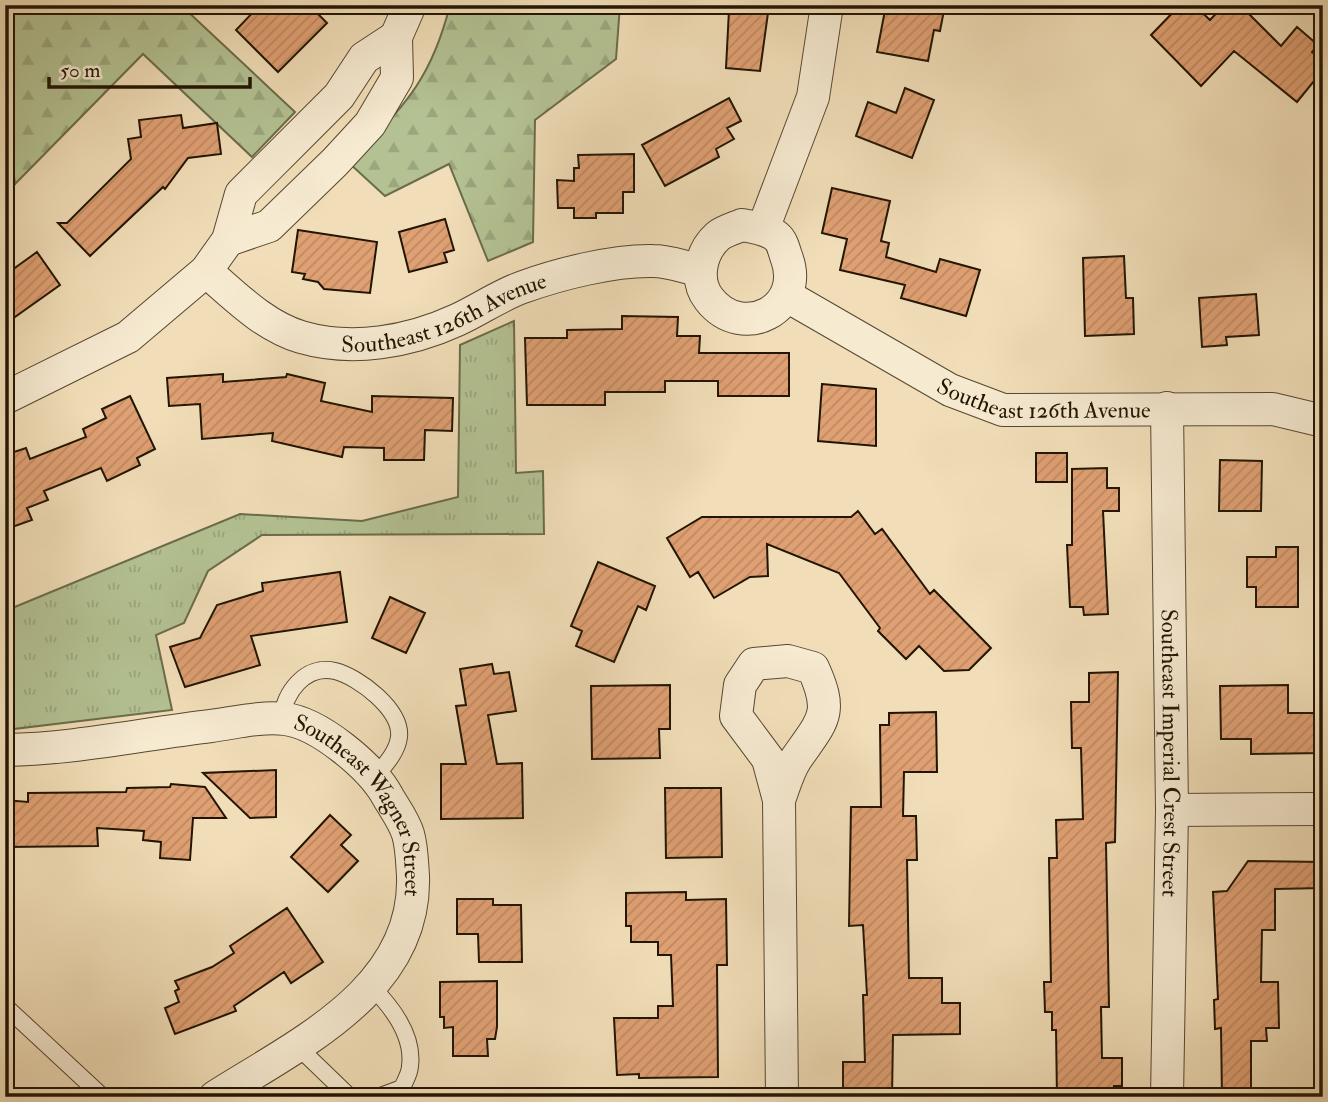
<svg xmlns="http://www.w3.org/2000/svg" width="1328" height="1102" viewBox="0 0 1328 1102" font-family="'IM FELL Double Pica',serif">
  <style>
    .grass { fill: url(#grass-tufts); stroke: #6b6c4b; stroke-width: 2 }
    .forest { fill: url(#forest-firs); stroke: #6b6c4b; stroke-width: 2 }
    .building { fill: url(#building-hatch); stroke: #221503; stroke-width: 2 }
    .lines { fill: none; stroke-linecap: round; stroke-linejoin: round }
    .lane-casing { stroke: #564730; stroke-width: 18 }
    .street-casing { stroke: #564730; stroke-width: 34 }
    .lane { stroke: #f6ead1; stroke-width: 16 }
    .street { stroke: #f6ead1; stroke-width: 32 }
    .labels { text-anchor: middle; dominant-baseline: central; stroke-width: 7; stroke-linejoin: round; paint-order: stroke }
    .street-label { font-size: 23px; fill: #221503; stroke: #f6ead1 }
  </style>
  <defs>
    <pattern id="grass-tufts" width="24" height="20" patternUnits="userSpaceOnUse" patternTransform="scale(1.75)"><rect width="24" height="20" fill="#b4c293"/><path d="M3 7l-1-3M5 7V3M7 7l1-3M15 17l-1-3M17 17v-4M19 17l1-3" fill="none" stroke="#9aa67d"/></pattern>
    <pattern id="forest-firs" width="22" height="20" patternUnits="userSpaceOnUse" patternTransform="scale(1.75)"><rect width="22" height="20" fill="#b4c293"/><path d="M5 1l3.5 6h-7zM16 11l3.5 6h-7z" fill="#9aa67d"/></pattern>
    <pattern id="building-hatch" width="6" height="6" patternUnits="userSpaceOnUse" patternTransform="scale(1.75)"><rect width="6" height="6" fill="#dfa073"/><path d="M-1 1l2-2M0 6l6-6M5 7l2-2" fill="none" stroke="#bf8962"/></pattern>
  </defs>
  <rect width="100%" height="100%" fill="#f1deb8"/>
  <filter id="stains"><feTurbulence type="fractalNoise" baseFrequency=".00286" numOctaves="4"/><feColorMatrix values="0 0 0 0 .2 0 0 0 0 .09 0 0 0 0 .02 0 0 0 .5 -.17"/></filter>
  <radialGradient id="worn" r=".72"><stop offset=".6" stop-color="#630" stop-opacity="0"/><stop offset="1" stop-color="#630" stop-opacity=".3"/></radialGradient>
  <!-- grass -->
  <path class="grass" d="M5,111l10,73 -10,4z
    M514,321l2,152 27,-2 1,63 -282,1 -54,36 -24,52 -28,12 16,75 -167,20v-119l235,-97 122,7 96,-24 2,-152z"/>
  <!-- forest -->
  <path class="forest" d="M187,5l-2,4 110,103 -43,45 -109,-103 -128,130 -10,-73v-105z
    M450,5h170l-4,54 -81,61 -2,122 -45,19 -39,-97 -64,32 -36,-33c53,-56 81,-79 101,-158z"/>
  <!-- building -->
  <path class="building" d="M260,5h49l18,18 -49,49 -42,-42z
    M886,5h59l-5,26 -6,-1 -6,31 -51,-9z
    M1180,5h14l16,15 14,-15h16l41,41 16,-19 21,18 -6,7 11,8v10l-26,32 -63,-51 -33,35 -50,-51z
    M729,10l39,3 -8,58 -34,-3z
    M905,88l29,12 -22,58 -56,-22 12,-34 28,11z
    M729,98l12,23 -14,7 7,11 -18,10 3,8 -54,29 -23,-41z
    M181,115l2,13 34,-5 4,31 -33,4 -23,31 -2,-2 -73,69 -32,-33h9l64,-64 -3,-20 13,-2 -2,-17z
    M634,154v38h-11v21h-27v5h-22v-10h-16l-1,-28 17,1v-13h5l-1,-13z
    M832,188l58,13 -9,40 8,2 -3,14 50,15 4,-13 40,11 -14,46 -65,-18 4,-13 -65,-15 7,-31 -25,-6z
    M445,219l9,31 -10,3 3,9 -38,10 -10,-40z
    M298,230l79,12 -7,51 -46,-4 -6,-7 -15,-3 2,-5 -13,-2z
    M37,252l23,33 -55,39v-49z
    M1124,256l2,42h7l1,36 -49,2 -2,-78z
    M1256,294l3,41 -33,2 1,8 -25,2 -3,-49z
    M622,316l56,1 -1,19h23l-1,17h90v43h-71v-15h-53v11h-60v13h-78l-2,-67h42v-8l55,-1z
    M223,374v8l63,-5 1,-3 38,9 -4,18 51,11v-16l81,2 -1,33 -27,-1 -1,30h-40v-12l-40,-1 -2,10 -70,-16 1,-8 -71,6 -2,-35 -31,2 -2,-28z
    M822,384l54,5v57l-58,-5z
    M130,396l25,53 -18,9 3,7 -33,16 -6,-13 -57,23 4,9 -21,8 5,12 -20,7 -7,-10v-62l21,-7 4,11 56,-22 -3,-8 23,-11 -4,-9z
    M1036,453h31v29h-31z
    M1220,460l42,1 -1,50h-42z
    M1107,468v20h12v23h-16l5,103 -24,1 -1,-8h-13l-3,-62h5v-76z
    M858,511l17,23 7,-5 48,65 4,-4 57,58 -22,22 -25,1 -25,-25 -13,13 -28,-28 2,-3 -41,-55 -72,-29 1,32 -18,1 -36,21 -16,-26 -8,5 -23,-39 35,-21h149z
    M1276,547h22v60h-42v-20h-9v-30h29z
    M598,562l57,24 -9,24 -8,-4 -24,56 -38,-16 6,-15 -11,-5z
    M340,572l7,50 -96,14 9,29 -75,22 -15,-40 30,-9 17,-33 46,-14 -1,-8z
    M390,597l35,16 -19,40 -34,-15z
    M492,664l2,10 15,-2 7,39 -28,4 9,49 25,-1 1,55 -82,1v-55h25l-10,-58 10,-1 -6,-36z
    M1118,672l-3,170 -9,1 3,164h-8l1,51h20v28h-8v11h-57l-1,-67h-4v-18h-7l-1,-30h7l-2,-124h8l-1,-38 27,-1 -2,-71h-9l-1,-46h18v-29z
    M670,685v44h-11l1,29 -68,1 -1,-73z
    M1288,685v28h35v40l-72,1v-15h-30l-1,-53z
    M936,712l1,60h-33l-1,44h13l1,44h-10l2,118h33v25h18v31l-67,1 -1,62h-49v-35h22l-2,-67h4l-4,-70 -14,1 2,-119h30l-1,-82h9v-12z
    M276,770v47l-26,1 -47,-45z
    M171,784l34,3 21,31h-33l-3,42 -30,-2 1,-16 -18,-2 1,-9 -47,-3 1,18 -93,1v-47l23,2v-9l98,-1 1,-4 43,-1z
    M665,788h56l1,69 -56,1z
    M330,815l21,20 -10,10 17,16 -30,31 -37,-35z
    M1248,861l75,1v26l-48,1v41h-13l-1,52h17l1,46h-13l1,13h-16v56h-29l-1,-69 -6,1 -1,-29 4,-1 -5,-107 14,-1z
    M686,892v8l40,-1 1,66h-10l1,112 -79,1v-4l-22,1 -3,-57h44v-12h15l-2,-51h-13v-13h-27v-16h-5v-33z
    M457,899h36v6h28l1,57h-43l-1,-28h-21z
    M287,908l36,54 -32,21 -7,-11 -50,34 2,5 -61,23 -10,-26 14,-6 -4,-11 4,-2 -4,-8 37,-14 22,-14 -4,-7z
    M497,981v46l-2,12h-8l1,17h-35v-29l-9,1v-11h-4v-35z"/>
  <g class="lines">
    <defs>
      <path id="lane" d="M282,719c2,-26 23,-55 53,-48 24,6 67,39 64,66 -2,16 -15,29 -25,41
        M371,986c20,20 43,50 39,80 0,7 -5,15 -8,22l-24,9
        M5,1006l98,91
        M296,1045l54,52"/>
      <g id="street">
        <path d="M742,225c12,2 26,4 35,12 5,4 7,13 9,19 21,53 -44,86 -77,43 -15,-19 -8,-48 9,-63 6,-5 17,-8 24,-11z"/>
        <path d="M763,229l50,-132 14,-92"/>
        <path d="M228,240l41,-14 66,-64 35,-38 27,-46 -1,-41 14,-32"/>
        <path id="s1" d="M206,271c29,25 58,55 95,66 51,15 108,5 156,-17 22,-10 43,-25 66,-33 36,-13 91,-27 130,-26 15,0 31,6 46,9"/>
        <path id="s2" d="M787,296l163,94 53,20 270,-1 50,12"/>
        <path d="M5,398l123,-61 78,-66 22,-31 13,-46 98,-98 25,-38 32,-21"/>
        <path id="s3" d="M1167,408l5,402 -5,287"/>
        <path id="s4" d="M5,750c69,-1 138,-16 206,-24 23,-3 50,-10 74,-7 34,4 87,48 103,78 7,12 16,24 20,37 4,14 4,28 5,42 4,114 -115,168 -198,221"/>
        <path d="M779,800c5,-13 9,-29 17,-41 27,-39 38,-45 17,-91l-25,-7 -34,3 -14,21 -4,31 32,43 11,41 3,297"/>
        <path d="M1172,810l151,-1"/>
      </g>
    </defs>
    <!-- lane casing -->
    <use href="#lane" class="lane-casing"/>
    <!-- street casing -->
    <use href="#street" class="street-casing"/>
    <!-- lane -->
    <use href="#lane" class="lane"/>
    <!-- street -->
    <use href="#street" class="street"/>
  </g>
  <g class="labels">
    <!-- street labels -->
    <g class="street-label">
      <text stroke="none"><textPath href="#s1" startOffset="266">Southeast 126th Avenue</textPath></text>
      <text stroke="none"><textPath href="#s2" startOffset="284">Southeast 126th Avenue</textPath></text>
      <text stroke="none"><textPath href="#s3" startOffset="345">Southeast Imperial Crest Street</textPath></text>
      <text stroke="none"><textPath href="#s4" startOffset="406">Southeast Wagner Street</textPath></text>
    </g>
  </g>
  <!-- margin -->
  <rect width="1328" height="1102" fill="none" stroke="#f1deb8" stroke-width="28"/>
  <rect x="7" y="7" width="1314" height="1088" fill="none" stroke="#221503" stroke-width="3.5"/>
  <rect x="14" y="14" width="1300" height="1074" fill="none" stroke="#221503" stroke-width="2"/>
  <!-- scale -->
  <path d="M49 77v10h201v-10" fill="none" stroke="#221503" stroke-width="3.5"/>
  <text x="60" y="77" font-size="21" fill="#221503" stroke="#f6ead1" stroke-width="5" paint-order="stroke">50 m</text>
  <rect width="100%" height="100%" filter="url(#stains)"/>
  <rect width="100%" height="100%" fill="url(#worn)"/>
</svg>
